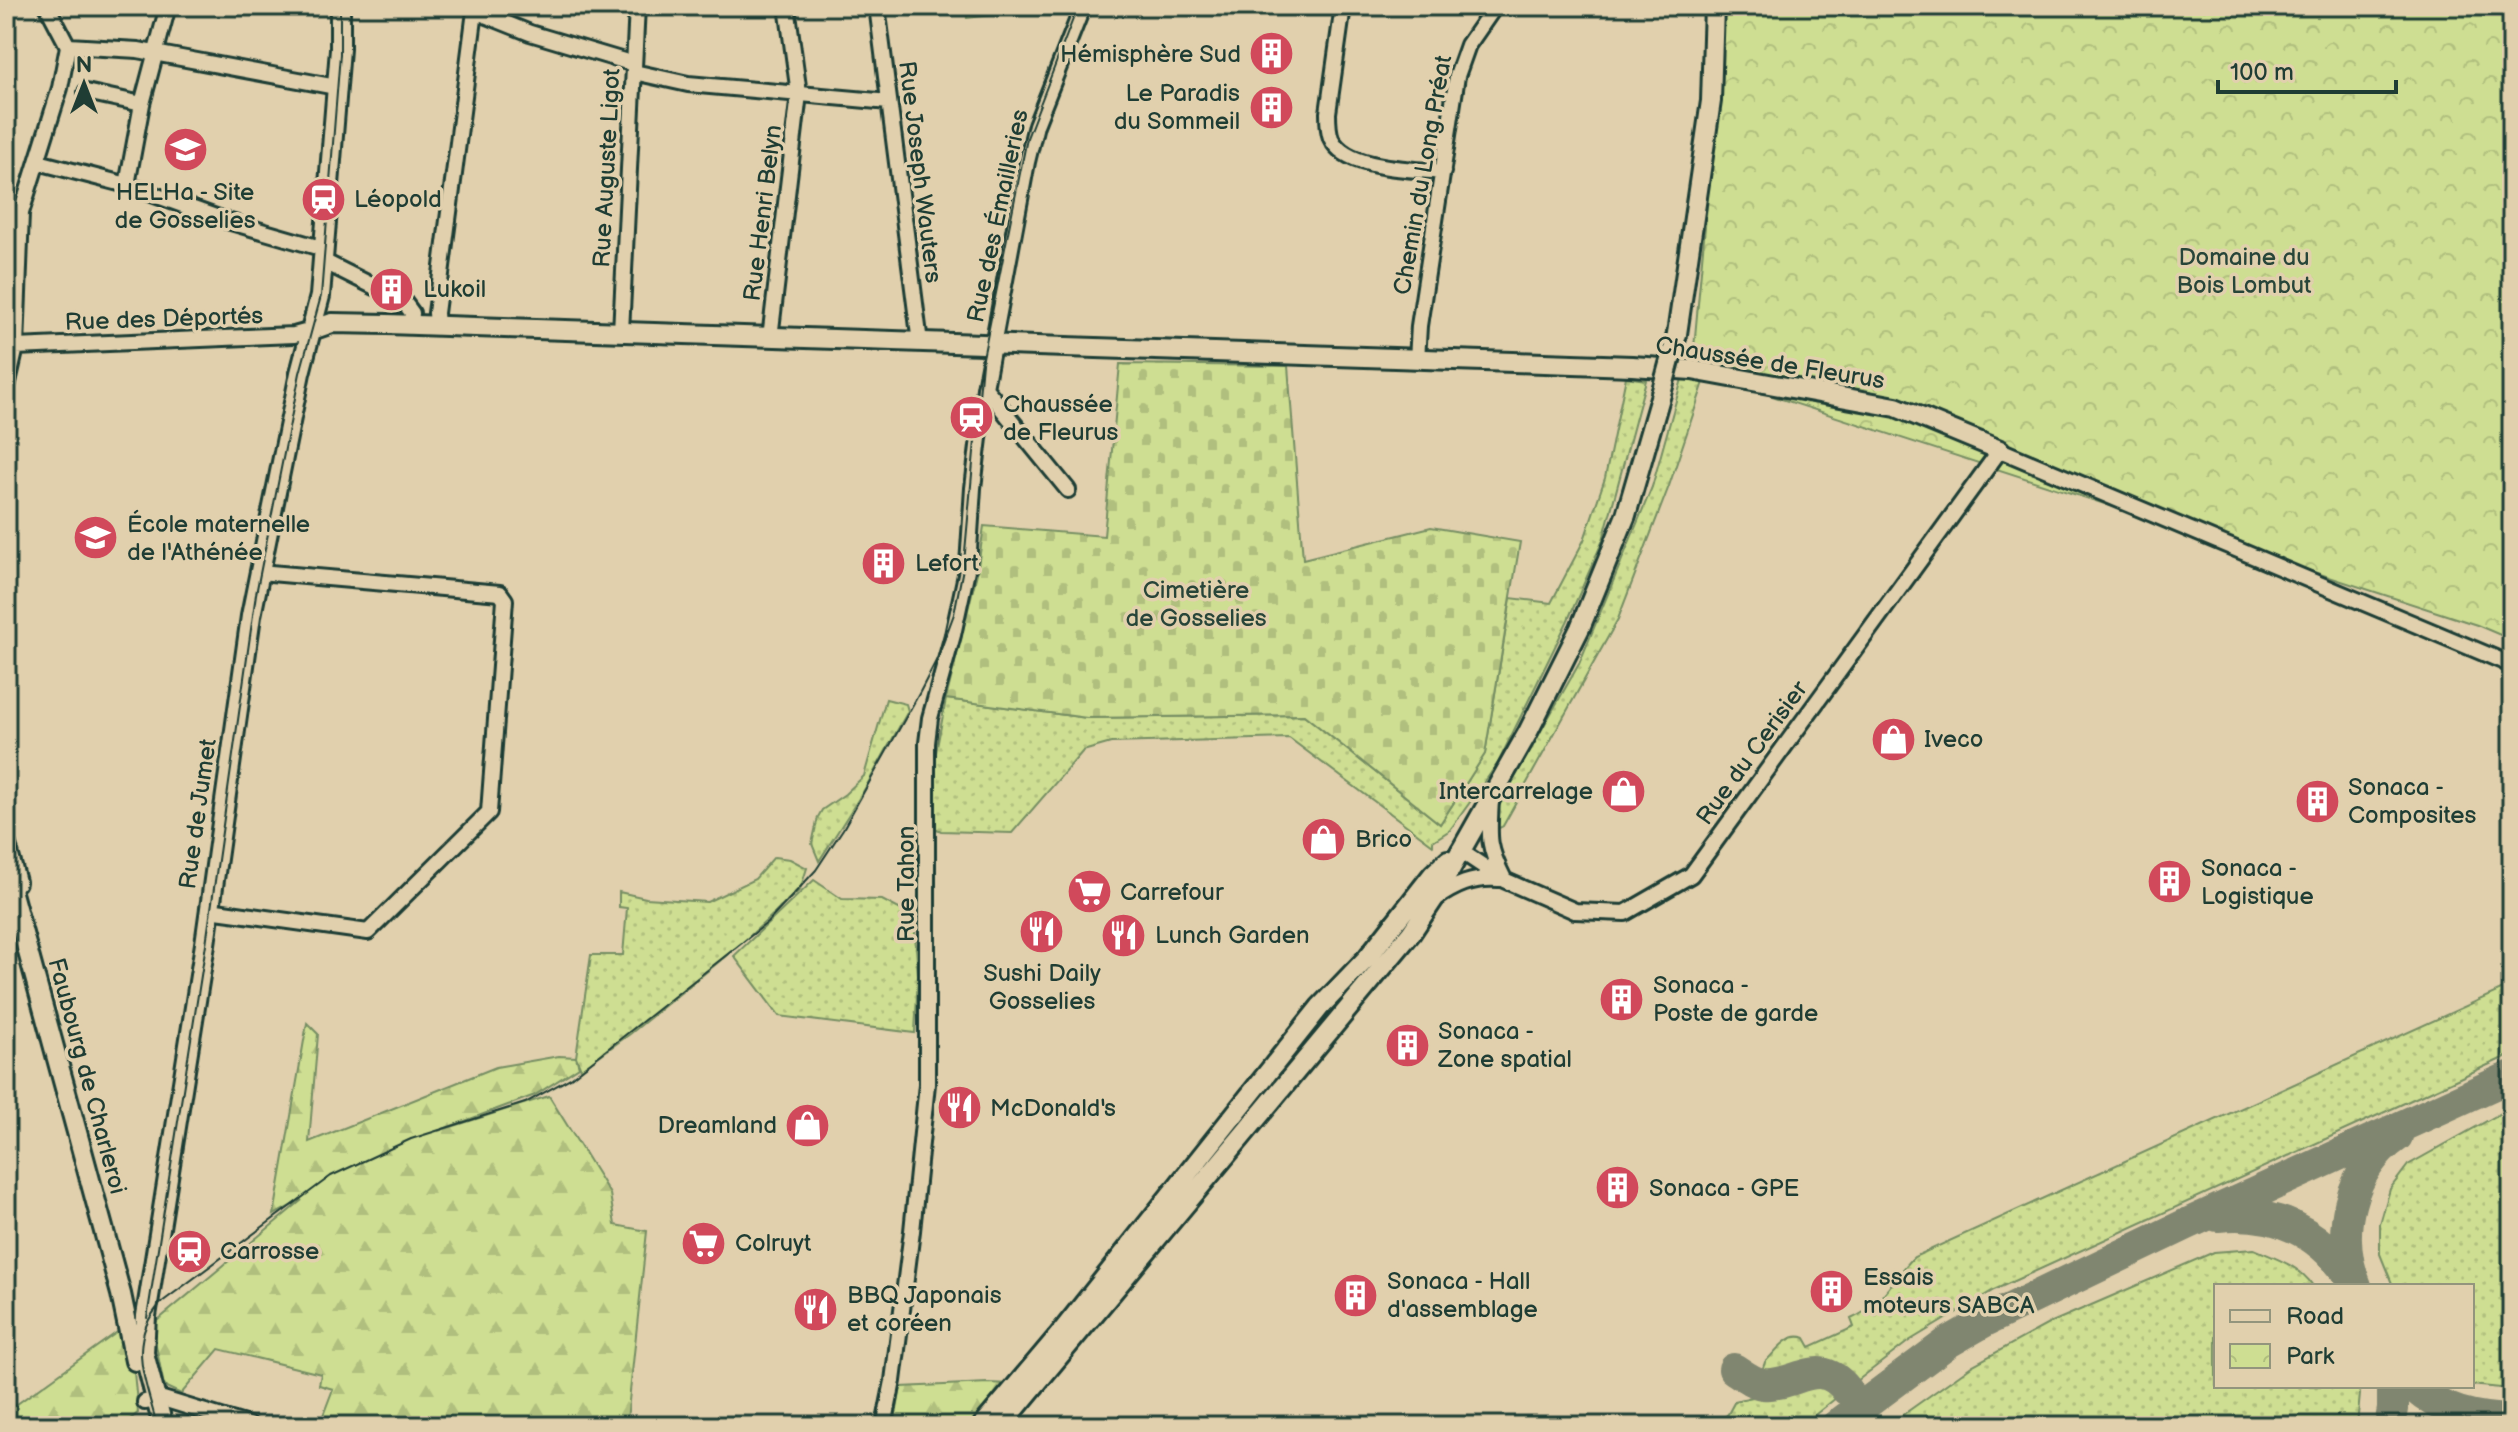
<svg xmlns="http://www.w3.org/2000/svg" width="2518" height="1432" viewBox="0 0 2518 1432" font-family="'Balsamiq Sans',sans-serif">
  <style>
    .grass { fill: url(#grass-dots); stroke: #768e63; stroke-width: 2 }
    .forest { fill: url(#forest-firs); stroke: #768e63; stroke-width: 2 }
    .cemetery { fill: url(#cemetery-stones); stroke: #768e63; stroke-width: 2 }
    .park { fill: url(#park-crowns); stroke: #768e63; stroke-width: 2 }
    .lines { fill: none; stroke-linecap: round; stroke-linejoin: round }
    .taxiway { stroke: #808670; stroke-width: 32 }
    .minor-tunnel { stroke: #bab395; stroke-width: 14; stroke-dasharray: 14 7; stroke-linecap: butt }
    .minor-casing { stroke: #1f3d34; stroke-width: 20 }
    .major-casing { stroke: #1f3d34; stroke-width: 24 }
    .minor { stroke: #e1d0ad; stroke-width: 14 }
    .major { stroke: #e1d0ad; stroke-width: 18 }
    .tram { stroke: #1f3d34; stroke-width: 2 }
    .major-bridge-casing { stroke: #1f3d34; stroke-width: 24; stroke-linecap: butt }
    .major-bridge { stroke: #e1d0ad; stroke-width: 18 }
    .labels { text-anchor: middle; dominant-baseline: central; stroke-width: 7; stroke-linejoin: round; paint-order: stroke }
    .poi-label { font-size: 24px; fill: #1f3d34; stroke: #e1d0ad; text-anchor: start }
    .street-label { font-size: 24px; fill: #1f3d34; stroke: #e1d0ad }
    .park-label { font-size: 24px; fill: #284539; stroke: #e1d0ad }
  </style>
  <defs>
    <pattern id="grass-dots" width="8" height="8" patternUnits="userSpaceOnUse" patternTransform="scale(2)"><rect width="8" height="8" fill="#cede92"/><path d="M2 2h.1M6 6h.1" fill="none" stroke="#b0bf7e" stroke-width="1.8" stroke-linecap="round"/></pattern>
    <pattern id="forest-firs" width="22" height="20" patternUnits="userSpaceOnUse" patternTransform="scale(2)"><rect width="22" height="20" fill="#cede92"/><path d="M5 1l3.5 6h-7zM16 11l3.5 6h-7z" fill="#b0bf7e"/></pattern>
    <pattern id="cemetery-stones" width="16" height="16" patternUnits="userSpaceOnUse" patternTransform="scale(2)"><rect width="16" height="16" fill="#cede92"/><path d="M2 7V4a2 2 0 0 1 4 0v3zM10 15v-3a2 2 0 0 1 4 0v3z" fill="#b0bf7e"/></pattern>
    <pattern id="park-crowns" width="20" height="18" patternUnits="userSpaceOnUse" patternTransform="scale(2)"><rect width="20" height="18" fill="#cede92"/><path d="M2 6a3 3 0 1 1 6 0M12 15a3 3 0 1 1 6 0" fill="none" stroke="#b0bf7e"/></pattern>
  </defs>
  <rect width="100%" height="100%" fill="#e1d0ad"/>
  <filter id="ink" filterUnits="userSpaceOnUse"><feTurbulence type="fractalNoise" baseFrequency=".0125" numOctaves="2"/><feDisplacementMap in="SourceGraphic" scale="16" xChannelSelector="R" yChannelSelector="G"/><feConvolveMatrix kernelMatrix="1 2 1 2 8 2 1 2 1" color-interpolation-filters="sRGB"/></filter>
  <g filter="url(#ink)">
    <!-- grass -->
    <path class="grass" d="M966,6h104l-103,12z
      M1626,377l20,3 -43,160 -36,82 -69,141 -48,67 -17,11v4l-144,-107 -178,5 -28,8 -71,82 -71,-2 -6,-3 -3,-54 14,-75 141,19 217,-3 136,109 45,-70 26,-156 40,5 33,-63 21,-62z
      M1682,379l22,3 -35,104 -51,133 -115,207 -9,5 -5,-9 90,-158 73,-177z
      M886,699l20,5 2,7 -45,81 -44,69 -7,-17 6,-27 4,-7 23,-16 19,-18z
      M774,857l16,2 17,9 -7,22 -58,53 -112,91 -49,35 -5,-12 15,-102h32l4,-47 -8,-1v-15l27,6 61,4 48,-23z
      M814,880l28,19 40,1 23,12 9,8 4,55 -3,58 -136,-17 -45,-60z
      M2512,985v69l-518,236 -85,51 -52,40c-31,-32 -52,-10 -89,-8l-5,-5 2,-6c11,-10 23,-31 40,-24l5,9 44,-20 -3,-8c33,-15 39,-38 63,-62z
      M2512,1107v281l-2,1 -38,-4v-99h-79l-13,-32v-30l10,-35 18,-24z
      M2254,1249c21,9 46,17 59,37h-97v100h142l2,8 -3,32h-470l86,-61 79,-43 162,-70z
      M1815,1383l9,3 12,12 -35,28h-87l14,-12 7,-13z"/>
    <!-- forest -->
    <path class="forest" d="M307,1023l11,11 -9,108 187,-75 63,-11 17,1 3,10 -44,28 -97,36 111,-35 61,98 5,31 32,6 -20,189 3,6h-311l14,-37 -14,-4 2,-11 -102,-25 -38,45 -17,-8 -12,-61 150,-125 -28,15z
      M123,1328l7,4 8,81 -17,13h-115v-14z
      M988,1383l21,1 -37,42h-78l7,-39z"/>
    <!-- cemetery -->
    <path class="cemetery" d="M1120,364l168,2 15,193 128,-32 89,15 -35,212 -45,70 -136,-109 -217,3 -141,-19 31,-126 7,-47 120,10z"/>
    <!-- park -->
    <path class="park" d="M1725,6h787v634l-35,-15 -785,-255z"/>
    <g class="lines">
      <!-- taxiway -->
      <path class="taxiway" d="M2218,1216c57,-6 101,15 134,63
        M2356,1286c-22,-52 -7,-117 41,-150
        M1734,1369c9,6 19,14 29,15 34,3 55,-30 84,6
        M2413,1386c29,26 61,33 99,34
        M1836,1426l111,-83 40,-23 200,-96 325,-148
        M2390,1426l3,-17v-23"/>
      <!-- minor-tunnel -->
      <path class="minor-tunnel" d="M375,287l29,15"/>
      <defs>
        <path id="minor" d="M47,6l21,40
          M877,6l43,337
          M1343,6l-15,107c0,9 0,17 3,25 14,32 82,31 112,34
          M68,46l70,4 198,37
          M634,72l54,12 201,18
          M86,92l56,12
          M38,162l89,23 100,36 97,28
          M127,185l15,-81 26,-98
          M323,261l52,26
          M404,302l8,11 -1,11
          M437,325l-1,-12 39,-302 55,22 104,31
          M621,332l16,-326
          M770,338l29,-244 -12,-88
          M16,347l278,-12 18,-5
          M1417,360l2,-34 38,-250 11,-31 27,-39
          M985,388l83,102
          M6,391l10,-44 5,-134 39,-125 8,-42
          M1491,800c-2,36 -4,46 13,79
          M1459,850l45,30 71,31 50,2 66,-38 309,-425 512,215
          M1434,900c21,-15 39,-23 65,-21
          M209,910l159,22 121,-120 16,-212 -5,-7 -241,-21
          M145,1402l18,-3 88,27
          M884,1426l9,-45 19,-150 15,-147v-341l3,-25 23,-83 15,-70 5,-77 12,-100 42,-226 9,-37 47,-119"/>
        <path id="major" d="M312,330l20,-7 55,1 1245,42 60,4 204,37 104,43
          M1677,334l34,-233 3,-95
          M6,845l10,37
          M6,871l115,423 14,67
          M163,1426l-19,-73 2,-37 59,-372 46,-328 49,-243 20,-77 20,-247v-43
          M982,1426l77,-91 261,-328 48,-50 65,-83 15,-14
          M1001,1426l410,-493 22,-33 94,-166 53,-106 46,-113 35,-121"/>
      </defs>
      <!-- minor casing -->
      <use href="#minor" class="minor-casing"/>
      <!-- major casing -->
      <use href="#major" class="major-casing"/>
      <!-- minor -->
      <use href="#minor" class="minor"/>
      <!-- major -->
      <use href="#major" class="major"/>
      <!-- tram -->
      <path class="tram" d="M147,1318l59,-374 50,-350 44,-221 21,-77 19,-242v-48
        M157,1426c-11,-46 -32,-85 5,-124l169,-126 80,-37 114,-36 47,-26 195,-154 49,-53 27,-41 77,-137 18,-35 16,-43 10,-51 18,-200 45,-225 51,-132"/>
      <defs>
        <path id="major-bridge" d="M1661,394l16,-60"/>
      </defs>
      <!-- major-bridge casing -->
      <use href="#major-bridge" class="major-bridge-casing"/>
      <!-- major-bridge -->
      <use href="#major-bridge" class="major-bridge"/>
    </g>
  </g>
  <!-- icons -->
  <defs>
    <symbol id="building-disc" viewBox="-11 -11 22 22"><circle r="9.5" fill="#d1495b" stroke="#e1d0ad"/><path d="M-4-6H4V6H1V3H-1V6H-4ZM-2.5-4.3h1.7v1.8h-1.7ZM.8-4.3h1.7v1.8H.8ZM-2.5-1h1.7V.8h-1.7ZM.8-1h1.7V.8H.8Z" fill="#fff"/></symbol>
    <symbol id="university-disc" viewBox="-11 -11 22 22"><circle r="9.5" fill="#d1495b" stroke="#e1d0ad"/><path d="M0-5L7-2L0 1L-7-2ZM-4 1L0 2.5L4 1V4Q0 6-4 4Z" fill="#fff"/></symbol>
    <symbol id="station-disc" viewBox="-11 -11 22 22"><circle r="9.5" fill="#d1495b" stroke="#e1d0ad"/><path d="M-3-6H3Q5-6 5-4V2Q5 4 3 4L4.5 6H3L1.5 4h-3L-3 6H-4.5L-3 4Q-5 4-5 2V-4Q-5-6-3-6ZM-3.5-4v3h7v-3ZM-3.5 1v1.5H-2V1ZM2 1v1.5H3.5V1Z" fill="#fff"/></symbol>
    <symbol id="school-disc" viewBox="-11 -11 22 22"><circle r="9.5" fill="#d1495b" stroke="#e1d0ad"/><path d="M0-5L7-2L0 1L-7-2ZM-4 1L0 2.5L4 1V4Q0 6-4 4Z" fill="#fff"/></symbol>
    <symbol id="shop-disc" viewBox="-11 -11 22 22"><circle r="9.5" fill="#d1495b" stroke="#e1d0ad"/><path d="M-5-2.5h2.3a2.7 3.5 0 0 1 5.4 0H5L5.5 6h-11ZM-1.5-2.5h3a1.5 2.3 0 0 0-3 0Z" fill="#fff"/></symbol>
    <symbol id="supermarket-disc" viewBox="-11 -11 22 22"><circle r="9.5" fill="#d1495b" stroke="#e1d0ad"/><path d="M-6-5.5h2.5l.6 2H6L4.5 2H-2.5L-4.4-4H-6ZM-1.5 3.2a1.3 1.3 0 1 0 .1 0ZM3 3.2a1.3 1.3 0 1 0 .1 0Z" fill="#fff"/></symbol>
    <symbol id="restaurant-disc" viewBox="-11 -11 22 22"><circle r="9.5" fill="#d1495b" stroke="#e1d0ad"/><path d="M-5-6h1v4h1v-4h1v4h1v-4h1v5L-1.5 .5V6h-2V.5L-5-1ZM5-6V6H3V1.5H1.5Q1.5-4 5-6Z" fill="#fff"/></symbol>
  </defs>
  <g fill-rule="evenodd">
    <use href="#building-disc" x="1246" y="28" width="51" height="51"/>
    <use href="#building-disc" x="1246" y="82" width="51" height="51"/>
    <use href="#university-disc" x="160" y="124" width="51" height="51"/>
    <use href="#station-disc" x="298" y="174" width="51" height="51"/>
    <use href="#building-disc" x="366" y="264" width="51" height="51"/>
    <use href="#station-disc" x="946" y="392" width="51" height="51"/>
    <use href="#school-disc" x="70" y="512" width="51" height="51"/>
    <use href="#building-disc" x="858" y="538" width="51" height="51"/>
    <use href="#shop-disc" x="1868" y="714" width="51" height="51"/>
    <use href="#shop-disc" x="1598" y="766" width="51" height="51"/>
    <use href="#building-disc" x="2292" y="776" width="51" height="51"/>
    <use href="#shop-disc" x="1298" y="814" width="51" height="51"/>
    <use href="#building-disc" x="2144" y="856" width="51" height="51"/>
    <use href="#supermarket-disc" x="1064" y="866" width="51" height="51"/>
    <use href="#restaurant-disc" x="1016" y="906" width="51" height="51"/>
    <use href="#restaurant-disc" x="1098" y="910" width="51" height="51"/>
    <use href="#building-disc" x="1596" y="974" width="51" height="51"/>
    <use href="#building-disc" x="1382" y="1020" width="51" height="51"/>
    <use href="#restaurant-disc" x="934" y="1082" width="51" height="51"/>
    <use href="#shop-disc" x="782" y="1100" width="51" height="51"/>
    <use href="#building-disc" x="1592" y="1162" width="51" height="51"/>
    <use href="#supermarket-disc" x="678" y="1218" width="51" height="51"/>
    <use href="#station-disc" x="164" y="1226" width="51" height="51"/>
    <use href="#building-disc" x="1806" y="1266" width="51" height="51"/>
    <use href="#building-disc" x="1330" y="1270" width="51" height="51"/>
    <use href="#restaurant-disc" x="790" y="1284" width="51" height="51"/>
  </g>
  <g class="labels">
    <!-- poi labels -->
    <g class="poi-label">
      <text x="1241" y="54" text-anchor="end">Hémisphère Sud</text>
      <text x="1240" y="93" text-anchor="end">Le Paradis<tspan x="1240" dy="28">du Sommeil</tspan></text>
      <text x="185" y="192" text-anchor="middle">HELHa - Site<tspan x="185" dy="28">de Gosselies</tspan></text>
      <text x="354" y="199">Léopold</text>
      <text x="423" y="289">Lukoil</text>
      <text x="1003" y="404">Chaussée<tspan x="1003" dy="28">de Fleurus</tspan></text>
      <text x="127" y="524">École maternelle<tspan x="127" dy="28">de l'Athénée</tspan></text>
      <text x="915" y="563">Lefort</text>
      <text x="1924" y="739">Iveco</text>
      <text x="2348" y="787">Sonaca -<tspan x="2348" dy="28">Composites</tspan></text>
      <text x="1593" y="791" text-anchor="end">Intercarrelage</text>
      <text x="1355" y="839">Brico</text>
      <text x="2201" y="868">Sonaca -<tspan x="2201" dy="28">Logistique</tspan></text>
      <text x="1120" y="892">Carrefour</text>
      <text x="1155" y="935">Lunch Garden</text>
      <text x="1042" y="973" text-anchor="middle">Sushi Daily<tspan x="1042" dy="28">Gosselies</tspan></text>
      <text x="1653" y="985">Sonaca -<tspan x="1653" dy="28">Poste de garde</tspan></text>
      <text x="1438" y="1031">Sonaca -<tspan x="1438" dy="28">Zone spatial</tspan></text>
      <text x="990" y="1108">McDonald's</text>
      <text x="777" y="1125" text-anchor="end">Dreamland</text>
      <text x="1649" y="1188">Sonaca - GPE</text>
      <text x="735" y="1243">Colruyt</text>
      <text x="220" y="1251">Carrosse</text>
      <text x="1863" y="1277">Essais<tspan x="1863" dy="28">moteurs SABCA</tspan></text>
      <text x="1387" y="1281">Sonaca - Hall<tspan x="1387" dy="28">d'assemblage</tspan></text>
      <text x="847" y="1295">BBQ Japonais<tspan x="847" dy="28">et coréen</tspan></text>
    </g>
    <!-- street labels -->
    <g class="street-label">
      <text transform="translate(607 168) rotate(-87)">Rue Auguste Ligot</text>
      <text transform="translate(920 172) rotate(83)">Rue Joseph Wauters</text>
      <text transform="translate(1423 175) rotate(-80)">Chemin du Long Préat</text>
      <text transform="translate(763 213) rotate(-83)">Rue Henri Belyn</text>
      <text transform="translate(998 216) rotate(-78)">Rue des Émailleries</text>
      <text transform="translate(164 319) rotate(-2)">Rue des Déportés</text>
      <text transform="translate(1770 363) rotate(9)">Chaussée de Fleurus</text>
      <text transform="translate(1752 753) rotate(-54)">Rue du Cerisier</text>
      <text transform="translate(198 814) rotate(-82)">Rue de Jumet</text>
      <text transform="translate(906 884) rotate(-90)">Rue Tahon</text>
      <text transform="translate(87 1076) rotate(75)">Faubourg de Charleroi</text>
    </g>
    <!-- park labels -->
    <g class="park-label">
      <text x="2244" y="257">Domaine du<tspan x="2244" dy="28">Bois Lombut</tspan></text>
      <text x="1196" y="590">Cimetière<tspan x="1196" dy="28">de Gosselies</tspan></text>
    </g>
  </g>
  <!-- margin -->
  <rect width="2518" height="1432" fill="none" stroke="#e1d0ad" stroke-width="32"/>
  <rect x="16" y="16" width="2486" height="1400" fill="none" stroke="#1f3d34" stroke-width="3" filter="url(#ink)"/>
  <!-- legend -->
  <rect x="2214" y="1284" width="260" height="104" fill="#e1d0ad" stroke="#93957d" stroke-width="2"/>
  <rect x="2230" y="1310" width="40" height="12" fill="#e1d0ad" stroke="#93957d" stroke-width="2"/>
  <text x="2286" y="1324" font-size="24" fill="#1f3d34">Road</text>
  <rect x="2230" y="1344" width="40" height="24" fill="url(#park-crowns)" stroke="#93957d" stroke-width="2"/>
  <text x="2286" y="1364" font-size="24" fill="#1f3d34">Park</text>
  <!-- north arrow -->
  <g transform="translate(84 84)" stroke="#e1d0ad" stroke-width="6" paint-order="stroke">
  <path d="M0-6L14 30L0 20L-14 30Z" fill="#1f3d34"/>
  <text y="-12" font-size="22" font-weight="bold" text-anchor="middle" fill="#1f3d34">N</text>
  </g>
  <!-- scale -->
  <path d="M2218 80v12h178v-12" fill="none" stroke="#1f3d34" stroke-width="4"/>
  <text x="2230" y="80" font-size="24" fill="#1f3d34" stroke="#e1d0ad" stroke-width="6" paint-order="stroke">100 m</text>
</svg>
